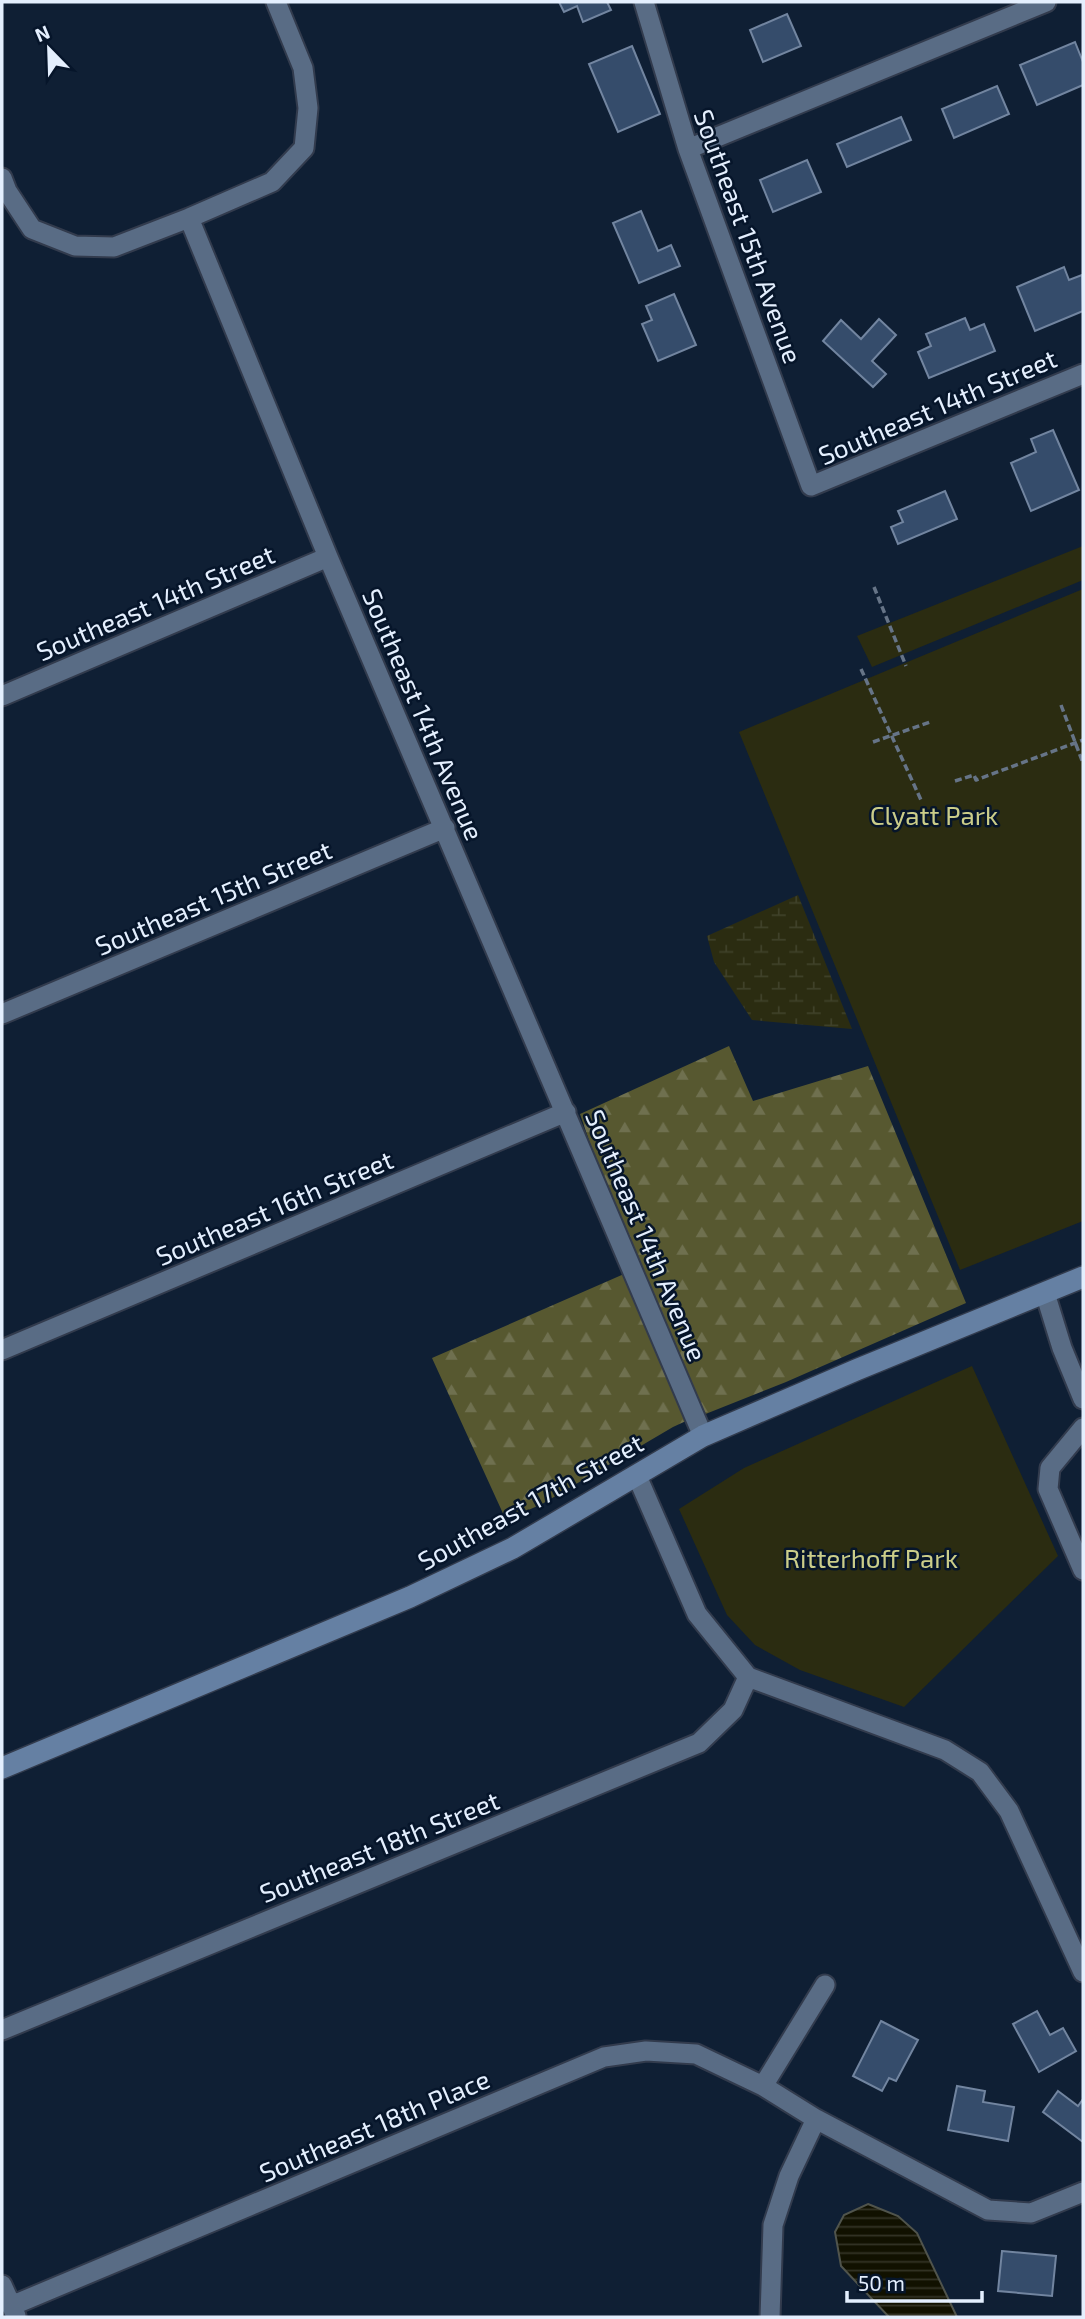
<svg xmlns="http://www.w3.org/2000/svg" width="1085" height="2319" viewBox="0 0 1085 2319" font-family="'Exo 2',sans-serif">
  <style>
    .forest { fill: url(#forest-firs) }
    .wetland { fill: url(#wetland-marsh) }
    .park { fill: #2b2c11 }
    .water { fill: url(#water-rules); stroke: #50544c; stroke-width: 2 }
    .building { fill: #354c6b; stroke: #7285a0; stroke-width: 2 }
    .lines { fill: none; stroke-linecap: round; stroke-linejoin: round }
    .street-casing { stroke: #323b4d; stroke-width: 23 }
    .secondary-casing { stroke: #323b4d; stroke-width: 24 }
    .path { stroke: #667487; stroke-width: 3.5; stroke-dasharray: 7 3.5; stroke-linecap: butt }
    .street { stroke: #596c85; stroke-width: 19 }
    .secondary { stroke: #6580a3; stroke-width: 21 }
    .labels { text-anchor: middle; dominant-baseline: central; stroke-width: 5; stroke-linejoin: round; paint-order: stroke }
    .street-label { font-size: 26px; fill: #e4effe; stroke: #06152a }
    .park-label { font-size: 26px; fill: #cbcd89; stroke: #06152a }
  </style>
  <defs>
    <pattern id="forest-firs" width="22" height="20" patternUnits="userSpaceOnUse" patternTransform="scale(1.75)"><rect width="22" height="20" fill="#575830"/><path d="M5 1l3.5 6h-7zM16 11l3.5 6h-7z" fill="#6f704f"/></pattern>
    <pattern id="wetland-marsh" width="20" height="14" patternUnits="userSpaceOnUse" patternTransform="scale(1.75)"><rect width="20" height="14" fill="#2b2c11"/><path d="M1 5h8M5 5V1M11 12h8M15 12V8" fill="none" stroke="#3f4129"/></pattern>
    <pattern id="water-rules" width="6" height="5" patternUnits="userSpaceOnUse" patternTransform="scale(1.75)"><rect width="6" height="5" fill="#110"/><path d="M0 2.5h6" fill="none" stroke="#343426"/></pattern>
  </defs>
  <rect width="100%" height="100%" fill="#0f1f34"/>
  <!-- forest -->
  <path class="forest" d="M729,1046l24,55 115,-35 98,237 -180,79 -83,33 -109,-260 -14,-41z
    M624,1274l62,147 -13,6 -131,77 -36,16 -74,-162z"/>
  <!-- wetland -->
  <path class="wetland" d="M798,895l54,134 -100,-9 -38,-58 -7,-26z"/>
  <!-- park -->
  <path class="park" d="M1083,546v34l-211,87 -15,-31z
    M1083,589v632l-123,49 -221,-538z
    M972,1366l86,190 -154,151 -104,-37 -45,-25 -28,-30 -48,-106 65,-41z"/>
  <!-- water -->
  <path class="water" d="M868,2204l30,12 19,17 40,84h-68l-48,-51 -6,-34 9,-17z"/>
  <!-- building -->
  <path class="building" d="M559,2h48l4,8 -28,12 -6,-16 -13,6z
    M787,14l14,32 -38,16 -13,-32z
    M1075,42l8,20v23l-46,20 -17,-40z
    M632,46l28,68 -42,18 -29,-68z
    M997,86l12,28 -55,24 -12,-29z
    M901,117l10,23 -64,27 -10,-23z
    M807,160l14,32 -48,20 -13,-32z
    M641,211l17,40 13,-6 9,21 -41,17 -26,-60z
    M1064,267l5,13 13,-5 1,36 -48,20 -18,-44z
    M674,294l22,51 -38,16 -16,-37 10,-4 -6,-14z
    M965,318l5,12 14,-6 11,27 -66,27 -11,-26 13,-6 -5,-12z
    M879,319l17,16 -24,26 14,13 -13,13 -50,-46 18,-21 20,19z
    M1053,430l26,60 -48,21 -20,-48 25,-11 -5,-13z
    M945,491l12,28 -59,25 -7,-17 12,-5 -5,-11z
    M1037,2011l13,24 13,-7 13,23 -37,21 -26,-48z
    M881,2021l37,19 -22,41 -7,-3 -7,13 -29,-15z
    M957,2086l28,5 -2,11 31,5 -6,34 -60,-11z
    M1058,2091l20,15 5,-7v43l-40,-30z
    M1002,2251l54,5 -4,40 -54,-5z"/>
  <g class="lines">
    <defs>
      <path id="street" d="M644,2l44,147 123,337 272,-112
        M688,149l358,-147
        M2,178l5,13 25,38 43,17 39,1 75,-29 83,-36 32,-34 4,-40 -5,-40 -27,-66
        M189,218l139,339 375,879
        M2,696l326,-139
        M2,1014l443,-186
        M1045,1293l17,55 21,51
        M2,1350l564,-238
        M1083,1428l-33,40 -2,21 35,81
        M637,1476l60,138 51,63 197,73 35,22 29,39 74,161
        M2,2030l697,-287 34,-33 15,-33
        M763,2086l62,-101
        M2,2285l14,31
        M11,2306l593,-249 42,-6 50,3 67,32 53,33 172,91 43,3 52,-21
        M770,2317l3,-92 16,-49 27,-57"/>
      <path id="secondary" d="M2,1768l408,-171 103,-49 190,-112 153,-66 227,-93"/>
    </defs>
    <!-- street casing -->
    <use href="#street" class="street-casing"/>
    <!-- secondary casing -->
    <use href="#secondary" class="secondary-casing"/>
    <!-- path -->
    <path class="path" d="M874,587l32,79
      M861,669l60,131
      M1061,705l22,58
      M873,742l57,-20
      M955,781l19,-6 2,5 107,-40"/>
    <!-- street -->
    <use href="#street" class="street"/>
    <!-- secondary -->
    <use href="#secondary" class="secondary"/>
  </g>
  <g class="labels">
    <!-- street labels -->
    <g class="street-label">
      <text transform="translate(749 236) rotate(70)">Southeast 15th Avenue</text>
      <text transform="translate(937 406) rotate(-23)">Southeast 14th Street</text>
      <text transform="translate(155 602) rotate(-23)">Southeast 14th Street</text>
      <text transform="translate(424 714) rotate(67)">Southeast 14th Avenue</text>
      <text transform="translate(213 897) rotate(-23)">Southeast 15th Street</text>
      <text transform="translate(274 1207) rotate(-23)">Southeast 16th Street</text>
      <text transform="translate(647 1235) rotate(67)">Southeast 14th Avenue</text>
      <text transform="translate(530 1501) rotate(-29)">Southeast 17th Street</text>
      <text transform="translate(379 1846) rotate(-22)">Southeast 18th Street</text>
      <text transform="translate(374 2125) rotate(-23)">Southeast 18th Place</text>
    </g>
    <!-- park labels -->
    <g class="park-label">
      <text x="934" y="814">Clyatt Park</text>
      <text x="871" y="1557">Ritterhoff Park</text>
    </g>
  </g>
  <!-- border -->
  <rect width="1085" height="2319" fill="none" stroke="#e4effe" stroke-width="7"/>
  <!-- north arrow -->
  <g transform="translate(49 49) rotate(337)" stroke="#06152a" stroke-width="5" paint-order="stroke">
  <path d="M0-5L12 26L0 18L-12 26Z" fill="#e4effe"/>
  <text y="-10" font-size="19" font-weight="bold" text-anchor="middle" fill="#e4effe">N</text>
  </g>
  <!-- scale -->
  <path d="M847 2291v10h135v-10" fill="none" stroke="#e4effe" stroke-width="3.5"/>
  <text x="858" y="2291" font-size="21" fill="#e4effe" stroke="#06152a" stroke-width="5" paint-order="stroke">50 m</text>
</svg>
